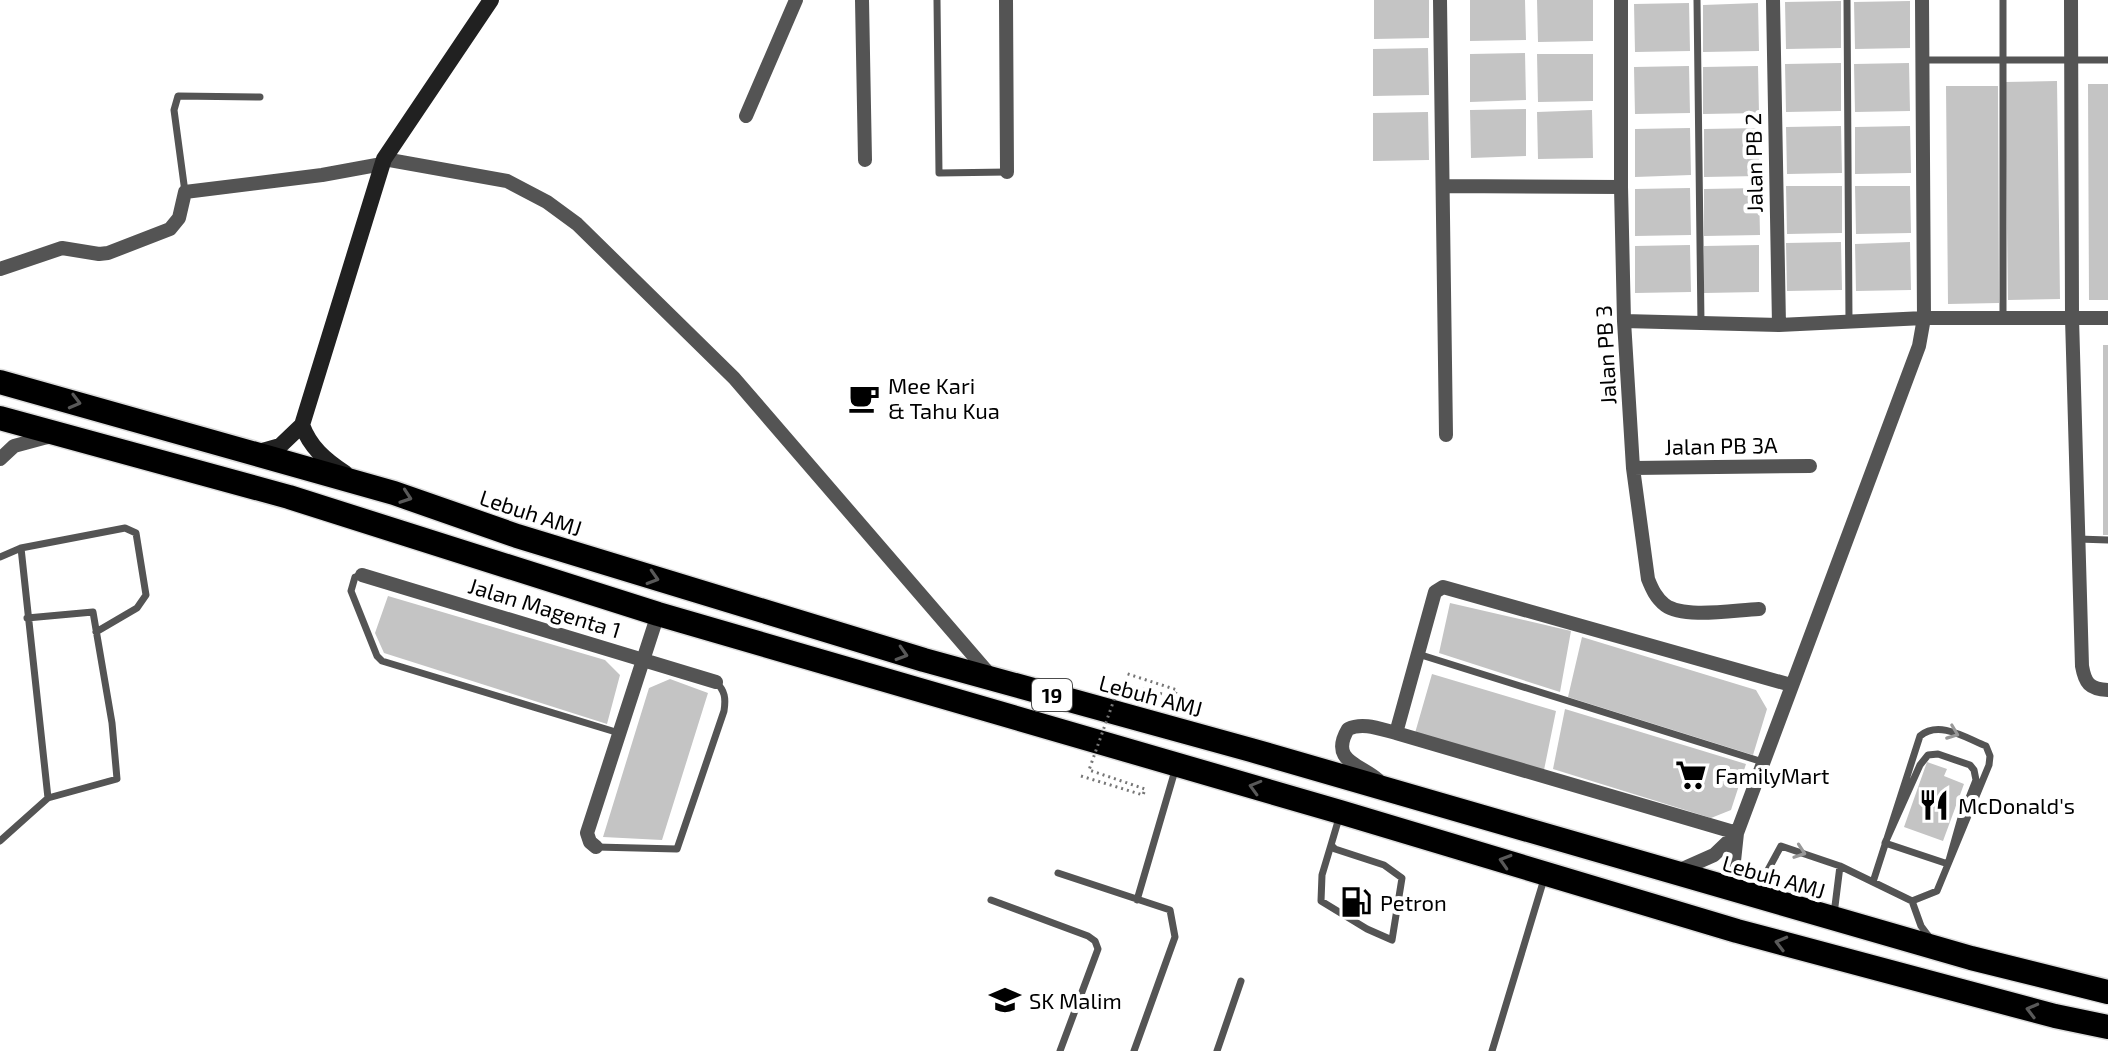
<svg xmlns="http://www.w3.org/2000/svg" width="2108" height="1051" viewBox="0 0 2108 1051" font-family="'Exo 2',sans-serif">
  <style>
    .building { fill: #c4c4c4 }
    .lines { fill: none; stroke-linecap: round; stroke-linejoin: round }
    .highway-casing { stroke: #dbdbdb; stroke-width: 27 }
    .lane { stroke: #545454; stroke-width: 7 }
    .street { stroke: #545454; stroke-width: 14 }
    .secondary { stroke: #212121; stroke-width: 16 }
    .highway { stroke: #000; stroke-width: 24 }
    .path-bridge { stroke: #767676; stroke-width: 3; stroke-dasharray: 2 4; stroke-linecap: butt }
    .oneway { stroke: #595959 }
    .oneway2 { stroke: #989898 }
    .labels { text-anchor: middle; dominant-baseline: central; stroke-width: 8; stroke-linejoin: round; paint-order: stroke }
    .shield { fill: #fff; stroke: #4c4c4c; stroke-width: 2 }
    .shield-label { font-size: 20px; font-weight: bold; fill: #000 }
    .street-label { font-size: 22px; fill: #000; stroke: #fff }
    .poi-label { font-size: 22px; fill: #000; stroke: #fff; text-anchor: start }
  </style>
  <rect width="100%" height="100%" fill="#fff"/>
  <!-- building -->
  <path class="building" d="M1374,0h55v38l-55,1z
    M1470,0h55l1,40 -56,1z
    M1537,0h56v41l-55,1z
    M1841,1v47l-55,1 -1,-47z
    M1910,1v47l-55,1 -1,-47z
    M1689,3l1,48 -55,1 -1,-48z
    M1758,3l1,48 -56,1v-47z
    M1428,48l1,47 -56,1v-47z
    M1525,53l1,47 -56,2v-48z
    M1537,54h56v47l-55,1z
    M1841,63v48l-55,1 -1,-48z
    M1909,63l1,48 -55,1 -1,-48z
    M1689,66l1,47 -55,1 -1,-47z
    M1758,66l1,47 -56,1v-47z
    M2057,81l3,218 -52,1 -3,-218z
    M2088,84h20v216h-19z
    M1946,86h52l1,217 -51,1z
    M1526,109v47l-55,2 -1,-48z
    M1592,110l1,48 -55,1 -1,-47z
    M1428,112l1,48 -56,1v-48z
    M1841,126l1,47 -55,1 -1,-47z
    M1910,126l1,47 -56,1v-47z
    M1690,128l1,47 -56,2v-48z
    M1759,128v48l-55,1v-48z
    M1786,186h56v47l-55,1z
    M1855,186h55l1,47 -55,1z
    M1690,188l1,47 -56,1v-47z
    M1759,188l1,47 -56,1v-47z
    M1841,242l1,48 -55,1 -1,-48z
    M1910,242l1,48 -55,1 -1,-47z
    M1690,245l1,47 -56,1v-47z
    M1759,245v47l-55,1v-47z
    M2103,345h5v190h-5z
    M388,596l217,64 15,15 -13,49 -223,-71 -9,-20z
    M1450,603l121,28 -11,61 -121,-39z
    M1582,637l174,53 11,19 -14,46 -185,-58z
    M1432,674l124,37 -12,59 -129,-37z
    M670,679l38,14 -46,147 -59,-3 46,-149z
    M1565,709l181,55 -15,46 -20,8 -158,-49z
    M1927,762l20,7 -3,7 20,8 -21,57 -39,-14z"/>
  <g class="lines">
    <defs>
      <path id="highway" d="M0,382l394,111 123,43 407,124 327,90 720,208 137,34
        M0,418l289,79 369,117 682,198 397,119 318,85 53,11"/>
    </defs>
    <!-- highway casing -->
    <use href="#highway" class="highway-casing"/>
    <!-- lane -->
    <path class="lane" d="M937,0l2,173 68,-1
      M1697,0l4,323
      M1847,0l2,322
      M2003,0v318
      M1922,60h186
      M185,192l-11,-82 4,-14 82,1
      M2078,539l30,1
      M21,548l27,250
      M0,557l21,-9 104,-20 11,5 10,62 -9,13 -41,24
      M362,575l-7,2 -4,14 26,65 5,5 237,72
      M1418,654l345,108
      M1938,754l32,11 4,5 2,10 -15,38 -13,46 -63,-21 35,-78 8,-10z
      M0,841l48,-43 69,-19 -5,-56 -19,-111 -66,6
      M1331,845l-9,30 -1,26 46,28 25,11 10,-62 -18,-13 -49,-16 -4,-4 8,-27
      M596,847l81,2 47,-138c2,-13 1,-20 -8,-29
      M1840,866l72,35 9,25 9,12
      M1058,873l112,37 5,27 -41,114
      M1873,882l47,-146c19,-16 46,2 66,10l4,10 -1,9 -52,126 -25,10
      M1756,892l25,-46 59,20 -6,48
      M991,900l97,36 7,5 3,8 -38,102
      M1137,900l39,-133
      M1217,1051l24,-70
      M1492,1051l52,-172"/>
    <!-- street -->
    <path class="street" d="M862,0l3,160
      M1006,0l1,172
      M1440,0l6,435
      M1621,0v187l3,134 9,147 15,111c4,10 8,19 17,26 19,14 69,5 94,4
      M1773,0l6,325
      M2071,0l1,318 10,348c3,17 7,23 26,24
      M746,116l50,-116
      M384,159l123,22 40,21 30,22 157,154 257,298
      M1443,186l178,1
      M0,269l62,-21 37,6 9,-1 62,-24 9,-11 6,-26 137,-17 60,-11
      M1624,321l155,4 145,-7h184
      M0,459l14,-13 37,-10
      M1633,468l177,-2
      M362,575l354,107
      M1396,733l39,-141 8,-5 348,98
      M1378,780c-18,-16 -49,-19 -30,-51 15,-7 32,0 48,4l341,100
      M596,847l-6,-5 -3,-9 71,-219
      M1678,871l36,-16 23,-22
      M1740,893l-6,-32 3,-28 182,-487 5,-28 -2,-318"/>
    <!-- secondary -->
    <path class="secondary" d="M302,425c8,22 23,35 43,48
      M259,452l21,-6 22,-21 82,-266 107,-159"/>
    <!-- highway -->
    <use href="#highway" class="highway"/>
    <!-- path-bridge -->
    <path class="path-bridge" d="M1081,776l62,19 2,-6 -56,-19 31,-87 54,14 3,-7 -52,-17"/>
  </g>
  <!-- one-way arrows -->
  <defs><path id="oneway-chevron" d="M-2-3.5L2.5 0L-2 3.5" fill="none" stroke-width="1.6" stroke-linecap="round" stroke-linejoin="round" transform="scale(2)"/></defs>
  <g class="oneway">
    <use href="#oneway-chevron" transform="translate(75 402) rotate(15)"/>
    <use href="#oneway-chevron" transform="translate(406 497) rotate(19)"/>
    <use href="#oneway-chevron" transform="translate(653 578) rotate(17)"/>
    <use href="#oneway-chevron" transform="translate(902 654) rotate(17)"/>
    <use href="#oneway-chevron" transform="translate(1255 787) rotate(-164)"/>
    <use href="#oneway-chevron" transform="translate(1505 861) rotate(-163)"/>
    <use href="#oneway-chevron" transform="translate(1781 943) rotate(-165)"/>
    <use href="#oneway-chevron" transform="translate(2032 1010) rotate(-165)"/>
  </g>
  <g class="oneway2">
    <use href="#oneway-chevron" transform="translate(1953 733) rotate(21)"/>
    <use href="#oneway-chevron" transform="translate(1800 852) rotate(19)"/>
  </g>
  <!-- icons -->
  <defs>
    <symbol id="cafe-bare" viewBox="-9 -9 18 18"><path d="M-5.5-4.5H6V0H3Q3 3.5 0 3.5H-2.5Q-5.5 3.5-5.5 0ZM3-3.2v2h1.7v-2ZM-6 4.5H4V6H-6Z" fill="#000" stroke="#fff" stroke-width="2.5" paint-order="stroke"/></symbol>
    <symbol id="supermarket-bare" viewBox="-9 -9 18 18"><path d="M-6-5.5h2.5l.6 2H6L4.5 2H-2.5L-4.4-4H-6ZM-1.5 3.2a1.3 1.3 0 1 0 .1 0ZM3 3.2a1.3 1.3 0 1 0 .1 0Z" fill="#000" stroke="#fff" stroke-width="2.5" paint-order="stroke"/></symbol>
    <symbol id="restaurant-bare" viewBox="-9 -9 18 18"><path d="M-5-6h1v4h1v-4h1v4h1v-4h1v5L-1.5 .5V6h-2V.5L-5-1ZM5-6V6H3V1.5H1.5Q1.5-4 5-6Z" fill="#000" stroke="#fff" stroke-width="2.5" paint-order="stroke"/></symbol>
    <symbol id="fuel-bare" viewBox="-9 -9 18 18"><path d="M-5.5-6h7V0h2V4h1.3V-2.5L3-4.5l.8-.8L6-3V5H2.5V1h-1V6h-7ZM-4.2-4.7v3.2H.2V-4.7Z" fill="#000" stroke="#fff" stroke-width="2.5" paint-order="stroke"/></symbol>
    <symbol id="school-bare" viewBox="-9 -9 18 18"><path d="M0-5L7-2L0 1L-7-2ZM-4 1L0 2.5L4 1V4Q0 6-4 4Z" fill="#000" stroke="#fff" stroke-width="2.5" paint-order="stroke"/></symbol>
  </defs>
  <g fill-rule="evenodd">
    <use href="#cafe-bare" x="842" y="376" width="44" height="44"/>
    <use href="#supermarket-bare" x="1669" y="753" width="44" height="44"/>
    <use href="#restaurant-bare" x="1912" y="783" width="44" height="44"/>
    <use href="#fuel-bare" x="1334" y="880" width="44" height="44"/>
    <use href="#school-bare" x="983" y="978" width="44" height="44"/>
  </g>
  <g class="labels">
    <!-- shield labels -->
    <rect class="shield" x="1032" y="679" width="40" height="32" rx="6"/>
    <g class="shield-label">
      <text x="1052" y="695">19</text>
    </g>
    <!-- street labels -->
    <g class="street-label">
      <text transform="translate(1753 163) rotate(-91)">Jalan PB 2</text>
      <text transform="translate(1605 355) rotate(-93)">Jalan PB 3</text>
      <text transform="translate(1721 445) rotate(-1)">Jalan PB 3A</text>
      <text transform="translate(531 512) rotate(18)">Lebuh AMJ</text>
      <text transform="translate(545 607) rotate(17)">Jalan Magenta 1</text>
      <text transform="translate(1151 695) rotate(15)">Lebuh AMJ</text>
      <text transform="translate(1774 876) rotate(16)">Lebuh AMJ</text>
    </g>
    <!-- poi labels -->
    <g class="poi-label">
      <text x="888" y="385">Mee Kari<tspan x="888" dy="25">&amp; Tahu Kua</tspan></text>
      <text x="1715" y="775">FamilyMart</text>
      <text x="1958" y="805">McDonald's</text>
      <text x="1380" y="902">Petron</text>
      <text x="1029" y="1000">SK Malim</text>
    </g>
  </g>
</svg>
